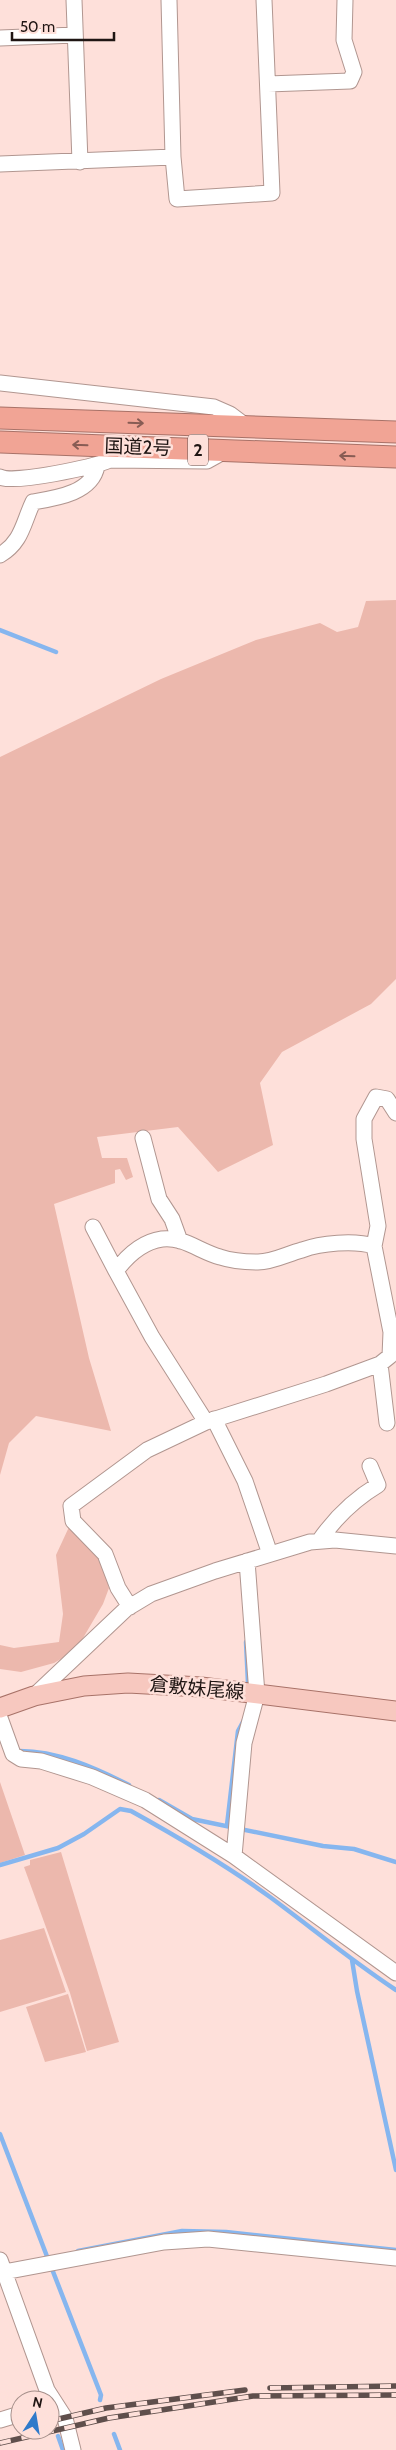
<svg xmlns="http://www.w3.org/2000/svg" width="396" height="2450" viewBox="0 0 396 2450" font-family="Cabin,'Noto Sans JP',sans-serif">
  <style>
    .green { fill: #ecb8ad }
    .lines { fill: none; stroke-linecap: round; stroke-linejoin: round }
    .stream { stroke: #86b6ef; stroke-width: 4.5 }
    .minor-casing { stroke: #b19690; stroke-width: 17 }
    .major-casing { stroke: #a87268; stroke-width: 21 }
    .highway-casing { stroke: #a87268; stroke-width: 23 }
    .minor { stroke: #fff; stroke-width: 15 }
    .major { stroke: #f7c8bf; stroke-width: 19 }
    .highway { stroke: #f1a495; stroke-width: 21 }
    .rail-casing { stroke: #5f4f4c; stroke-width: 5.5 }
    .rail { stroke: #fee0da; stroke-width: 4; stroke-dasharray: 11; stroke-linecap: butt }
    .oneway { stroke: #885c54 }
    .labels { text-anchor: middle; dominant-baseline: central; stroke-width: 5; stroke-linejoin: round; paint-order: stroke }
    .shield { fill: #fee0da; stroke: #62524f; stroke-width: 1 }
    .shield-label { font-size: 18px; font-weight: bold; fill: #1f1513 }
    .street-label { font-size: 19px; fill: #1f1513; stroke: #fee0da }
  </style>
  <rect width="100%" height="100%" fill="#fee0da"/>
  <!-- green -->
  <path class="green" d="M396,600v379l-25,25 -89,48 -22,31 13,62 -55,27 -40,-45 -81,10 5,21h25l6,19 -7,3 -6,-11 -5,1v13l-61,21 35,154 22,73 -75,-15 -27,27 -9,32v-718l161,-78 95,-39 64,-17 17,9 21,-5 8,-26z
    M69,1527l31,30 9,31 -6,16 -27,46 -22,13 -33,9 -21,-3v-24l14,3 45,-6 4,-28 -7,-59z
    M0,1782l25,73 -25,8z
    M61,1852l58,190 -32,9 -17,-58 -46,-126 6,-2v-5z
    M44,1928l22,64 -66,20v-72z
    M68,1994l18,58 -41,10 -19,-55z"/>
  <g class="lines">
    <!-- stream -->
    <path class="stream" d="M0,630l56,22
      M246,1642l2,41
      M17,1751c39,-1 78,17 112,34
      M159,1800l33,19 131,27 31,3 42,13
      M227,1825l11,-94 6,-11
      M0,1865l58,-17 26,-14 36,-25 11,2c47,26 95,54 139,86 42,31 82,64 126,93
      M352,1960l5,31 39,179
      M0,2134l48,125
      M78,2251l104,-20 44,1 170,18
      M52,2269l49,126 -1,5
      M114,2434l6,16
      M58,2436l5,14"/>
    <defs>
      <path id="minor" d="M74,0l6,162
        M169,0l4,157
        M0,38l75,-3
        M268,84l82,-3 4,-9 -10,-32 1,-40
        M0,164l173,-7 4,42 95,-6 -8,-193
        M0,383l214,24 16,7 16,12
        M0,477c15,7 93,-10 110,-17l97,1 18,-10
        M0,555c22,-13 23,-32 33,-53 24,-4 59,-9 64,-36
        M143,1138l16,61 13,20 8,22
        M93,1227l23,44
        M374,1246l4,-20 -14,-87v-20l12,-22 11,2 9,14
        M380,1364l7,59
        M214,1419l31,62 25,73
        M319,1541c16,-23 34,-41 59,-56l-8,-19
        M130,1607l-12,-19 -13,-34 -32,-33 -2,-15 76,-56 59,-28 120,-38 54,-20 10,-8 1,-24 -17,-86c-20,-6 -53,-3 -72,4 -15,4 -29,12 -44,12 -13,0 -26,-1 -38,-5 -19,-5 -38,-21 -58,-18 -21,3 -35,17 -46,32l36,66 54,85
        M34,1696l92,-87 25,-15 64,-23 95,-29 25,-2 61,6
        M0,1718l13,36 8,5 20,2 51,16 53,23 89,56 162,117
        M234,1856l10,-113 13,-49 -10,-133
        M0,2260l47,130 18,28 8,32
        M4,2272l160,-30 44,-3 188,19
        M0,2420l20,-6"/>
      <path id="major" d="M0,1708l34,-12 50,-10 44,-3 73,4 195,24"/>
      <path id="highway" d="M0,418l396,14
        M0,442l396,15"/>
    </defs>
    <!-- minor casing -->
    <use href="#minor" class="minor-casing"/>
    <!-- major casing -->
    <use href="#major" class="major-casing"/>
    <!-- highway casing -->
    <use href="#highway" class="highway-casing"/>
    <!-- minor -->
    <use href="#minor" class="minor"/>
    <!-- major -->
    <use href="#major" class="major"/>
    <!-- highway -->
    <use href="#highway" class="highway"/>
    <defs>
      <path id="rail" d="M270,2388l126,-2
        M50,2421l56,-13 139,-18
        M0,2443l109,-25 144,-22 143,-1"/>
    </defs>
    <!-- rail casing -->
    <use href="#rail" class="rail-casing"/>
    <!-- rail -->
    <use href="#rail" class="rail"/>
  </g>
  <!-- one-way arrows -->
  <defs><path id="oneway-shaft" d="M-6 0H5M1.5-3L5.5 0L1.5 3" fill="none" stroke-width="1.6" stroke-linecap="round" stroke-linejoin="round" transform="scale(1.25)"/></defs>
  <g class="oneway">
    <use href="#oneway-shaft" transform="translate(136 423) rotate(2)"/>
    <use href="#oneway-shaft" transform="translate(80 445) rotate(-178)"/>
    <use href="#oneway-shaft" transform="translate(347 456) rotate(-178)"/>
  </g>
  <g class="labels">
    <!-- shield labels -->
    <rect class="shield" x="188" y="434.5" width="20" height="31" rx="4"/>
    <g class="shield-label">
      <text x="198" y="450">2</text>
    </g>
    <!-- street labels -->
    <g class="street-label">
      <text transform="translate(138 447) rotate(2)">国道2号</text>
      <text transform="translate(197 1688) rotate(5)">倉敷妹尾線</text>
    </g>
  </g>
  <!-- north arrow -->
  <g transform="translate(35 2415) rotate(12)"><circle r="24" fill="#fee0da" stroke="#a58f8a"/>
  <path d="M0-4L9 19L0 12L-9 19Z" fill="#307aca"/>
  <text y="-8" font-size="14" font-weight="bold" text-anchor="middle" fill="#1f1513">N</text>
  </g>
  <!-- scale -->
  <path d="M12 32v8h102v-8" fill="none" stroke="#1f1513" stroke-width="2.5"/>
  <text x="20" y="32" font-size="15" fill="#1f1513" stroke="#fee0da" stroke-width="4" paint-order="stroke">50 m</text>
</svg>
